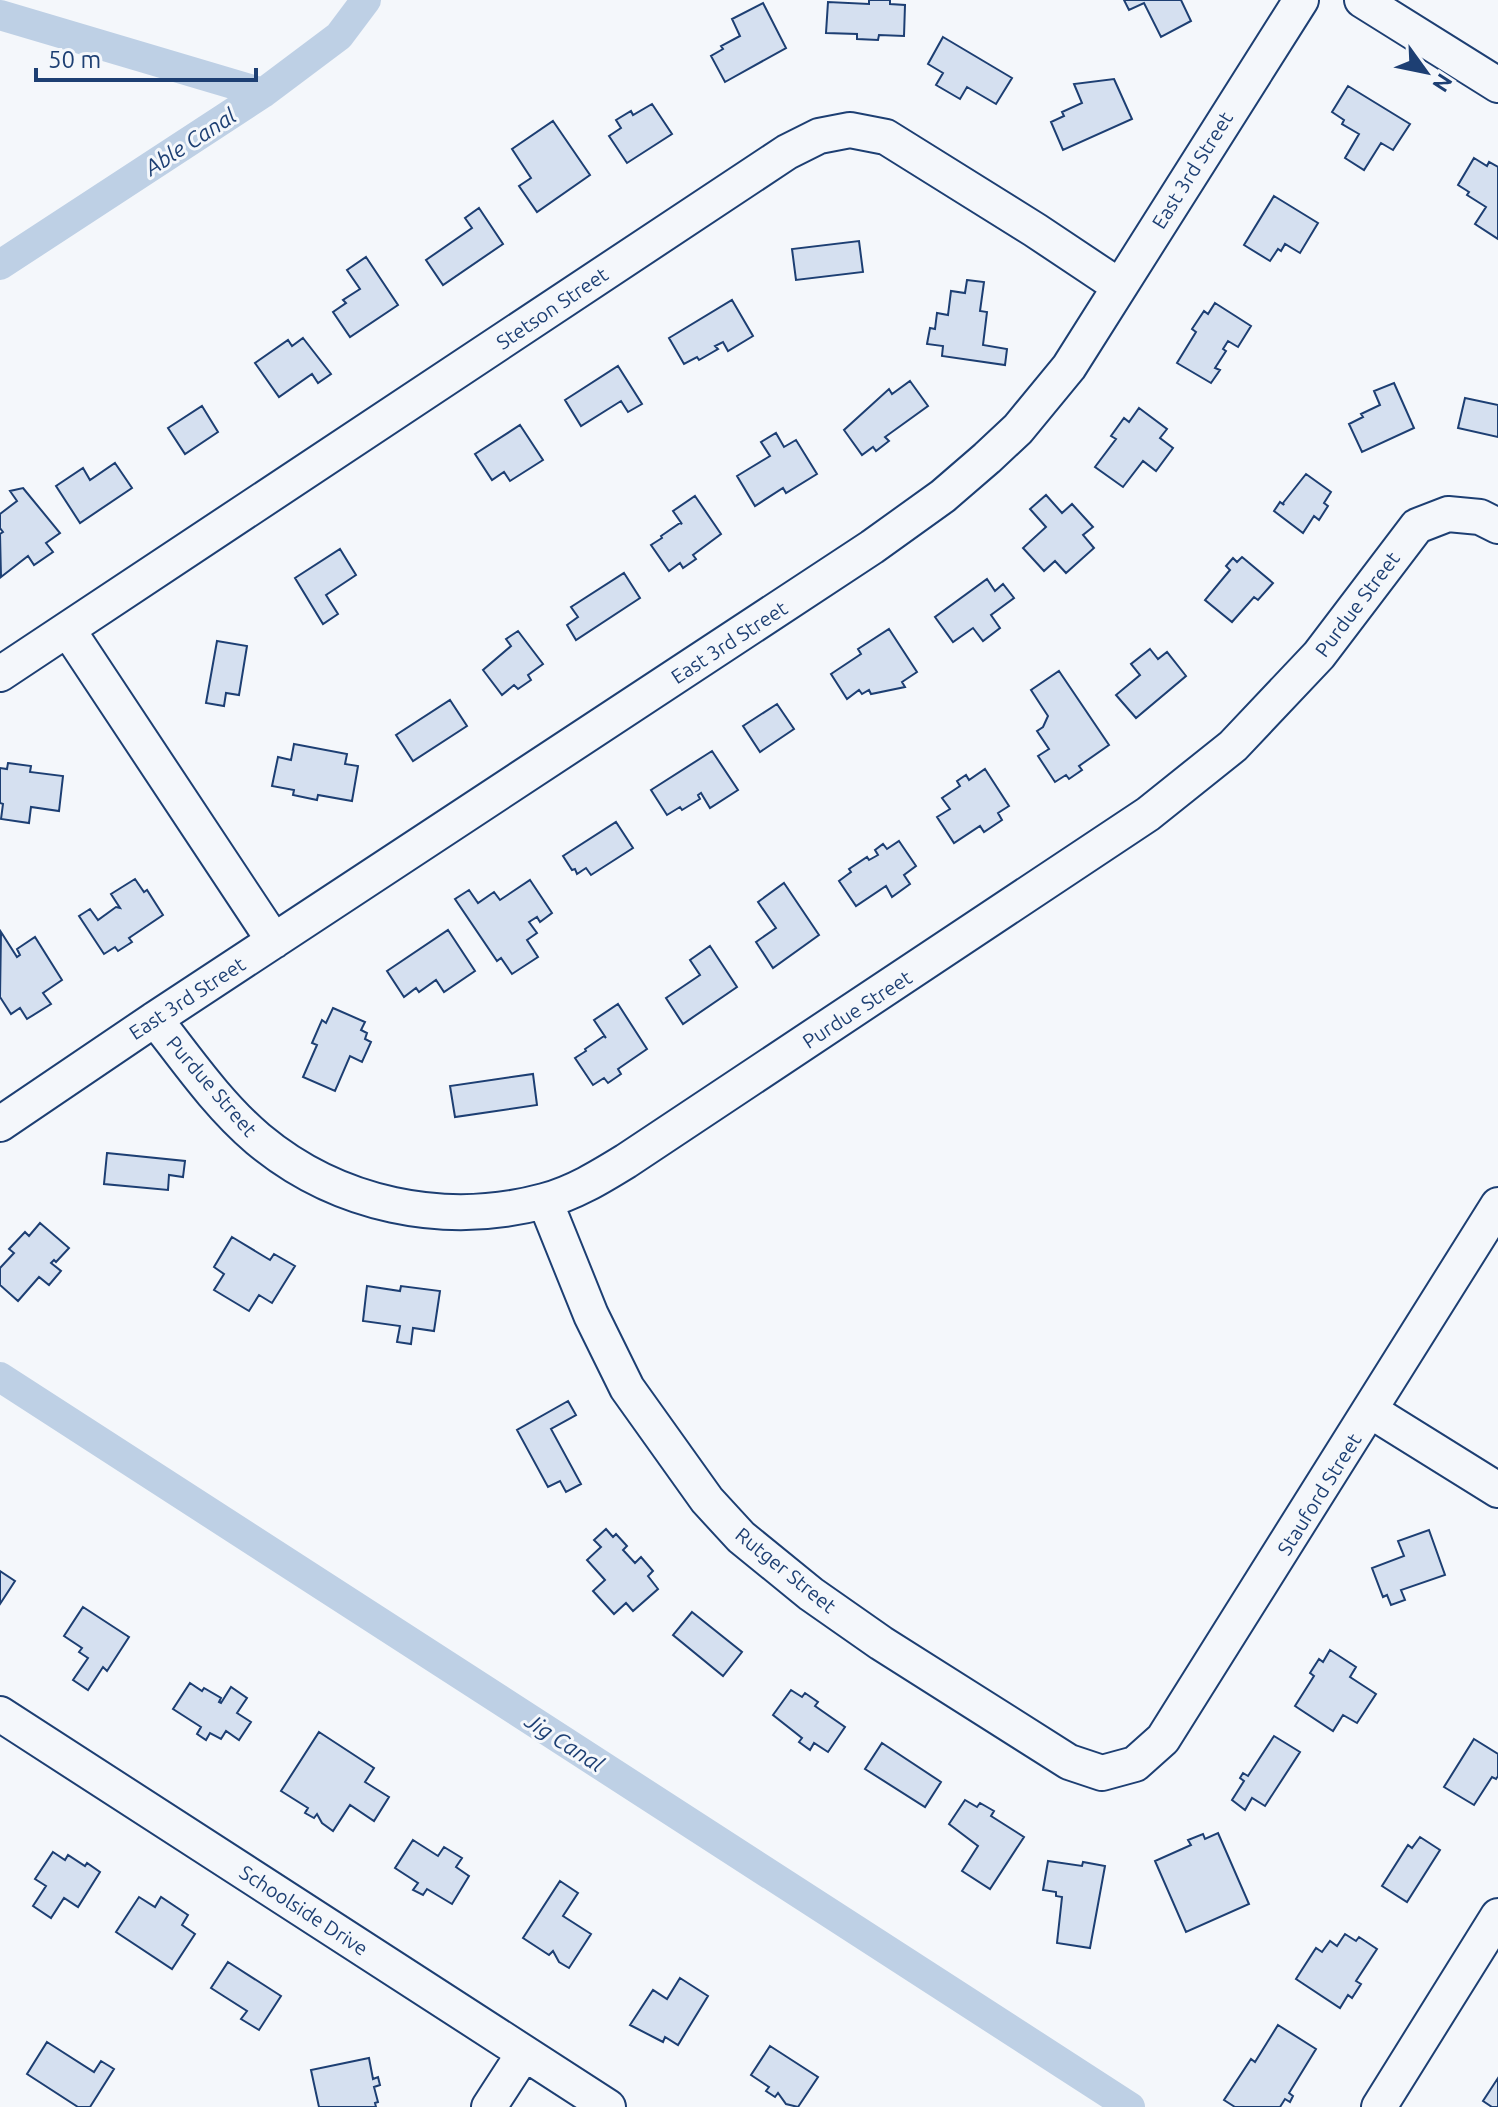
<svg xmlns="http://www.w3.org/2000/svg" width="1498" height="2107" viewBox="0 0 1498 2107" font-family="Ubuntu,sans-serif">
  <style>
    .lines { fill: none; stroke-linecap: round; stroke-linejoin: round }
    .canal { stroke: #bed0e5; stroke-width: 30 }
    .building { fill: #d5e0f0; stroke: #1d3f73; stroke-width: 2 }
    .minor-casing { stroke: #1d3f73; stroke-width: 38 }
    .minor { stroke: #f4f7fb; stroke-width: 34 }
    .labels { text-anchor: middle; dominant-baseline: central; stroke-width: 6; stroke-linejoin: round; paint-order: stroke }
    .street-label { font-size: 20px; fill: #1d3f73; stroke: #f4f7fb }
    .water-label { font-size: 22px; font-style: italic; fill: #1d3f73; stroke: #f4f7fb }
  </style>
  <rect width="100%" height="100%" fill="#f4f7fb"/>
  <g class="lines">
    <!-- canal -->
    <path class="canal" d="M0,15l263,78
      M0,265l263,-172 76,-57 27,-36
      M0,1377l1130,730"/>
  </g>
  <!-- building -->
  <path class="building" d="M869,0h21v4l15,1 -1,31 -25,-1 -1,5 -21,-1v-5l-31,-1 2,-31 41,2z
    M1124,0h57l10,21 -30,16 -17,-34 -15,7z
    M763,3l23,45 -61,34 -14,-26 12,-7 -2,-3 19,-10 -8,-17z
    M943,37l69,41 -16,26 -29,-17 -7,12 -24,-14 7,-12 -15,-9z
    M1114,79l18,40 -69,31 -12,-28 13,-6 -2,-4 20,-9 -8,-19z
    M1348,86l62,38 -17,26 -12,-7 -17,27 -19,-12 14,-24 -17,-10 2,-4 -12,-8z
    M652,104l20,30 -45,29 -18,-27 12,-8 -5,-8 15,-9 2,4z
    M553,121l37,54 -53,37 -18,-26 12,-8 -19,-29z
    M1474,158l13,8 2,-4 9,5v72l-23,-15 11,-17 -19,-12 2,-3 -11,-7z
    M1274,196l44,27 -18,30 -15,-9 -4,7 -3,-2 -8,12 -26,-16z
    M479,208l24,36 -60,41 -17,-25 46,-32 -7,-10z
    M859,241l4,31 -67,8 -4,-31z
    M366,257l32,48 -48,32 -17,-25 13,-9 -3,-3 17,-11 -13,-19z
    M967,280l17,2 -4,29 7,1 -4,33 24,4 -2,16 -63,-9 1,-10 -16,-2 3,-16 5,1 2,-16 11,2 3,-24 14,2z
    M732,300l21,36 -25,15 -5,-9 -8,4 3,3 -19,11 -2,-3 -13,7 -15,-26z
    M1215,303l36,23 -13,21 -10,-6 -5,8 3,2 -11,17 5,2 -9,13 -34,-20 19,-31 -4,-3 12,-18 4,3z
    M303,338l28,36 -13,9 -6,-9 -33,23 -24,-34 33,-23 4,6z
    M618,366l24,38 -14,8 -7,-11 -40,25 -16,-26z
    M910,381l18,25 -43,31 4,4 -13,10 -3,-4 -11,8 -18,-25 45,-41 3,5z
    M1394,383l20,45 -52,24 -13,-28 14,-7 -2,-3 19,-9 -6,-14z
    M1465,398l33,7v32l-40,-9z
    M202,406l16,26 -33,22 -17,-26z
    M1139,408l28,21 -7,9 13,10 -17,23 -13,-10 -20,26 -28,-20 21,-28 -5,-3 13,-18 5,4z
    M520,425l23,35 -33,21 -6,-9 -12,8 -17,-26z
    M776,433l8,14 12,-7 21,34 -31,19 -3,-5 -28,18 -18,-30 33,-20 -9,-14z
    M115,463l17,25 -52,35 -24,-37 27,-18 7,12z
    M1306,474l25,18 -7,11 4,3 -9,14 -5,-4 -11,17 -29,-22 6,-9 4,3 -1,-2z
    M23,488l37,45 -14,10 7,9 -19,13 -6,-9 -27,21 -1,-43 3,-2 -3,-4v-14l17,-13 -7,-10z
    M1046,495l16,18 10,-9 21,23 -10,8 11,13 -28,25 -11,-12 -11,10 -21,-23 23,-21 -16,-18z
    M695,496l26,38 -28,21 3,4 -13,9 -3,-5 -11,8 -18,-26 11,-7 -1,-2 19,-13 2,1 -9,-13z
    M340,549l16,26 -30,20 12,19 -15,10 -28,-46z
    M1242,557l31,26 -15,17 -4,-3 -22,25 -27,-22 25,-30 -4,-4 7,-8 4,4z
    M624,573l16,25 -64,42 -9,-15 11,-8 -7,-10z
    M987,579l8,12 8,-7 11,14 -23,17 9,13 -17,13 -10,-13 -20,14 -18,-25z
    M889,629l28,43 -15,10 3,5 -34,7 -2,-4 -7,4 -3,-4 -12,9 -16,-25 30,-20 -3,-5z
    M518,631l25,33 -15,11 3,5 -13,9 -4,-4 -12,10 -19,-25 28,-24 -5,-7z
    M217,641l30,5 -8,49 -13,-2 -2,13 -18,-3z
    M1150,649l8,10 9,-7 19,24 -50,42 -20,-23 24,-20 -9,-11z
    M1059,671l50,74 -30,21 3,4 -13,9 -3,-4 -11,7 -17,-26 11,-7 -12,-18 6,-4 5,-11 -17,-26z
    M450,700l17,26 -54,35 -17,-26z
    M777,704l17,25 -34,23 -17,-26z
    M294,744l53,10 -2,10 13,2 -6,35 -34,-6 -1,5 -24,-5 1,-5 -22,-4 6,-29 13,3z
    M712,751l26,39 -28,18 -9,-15 -3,2 2,4 -18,11 -2,-3 -13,8 -16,-25z
    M8,763l23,3 -1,6 33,4 -4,35 -28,-4 -2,16 -28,-4 2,-15 -3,-1v-35l7,1z
    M985,769l24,37 -11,7 4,7 -18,12 -4,-6 -26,17 -17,-26 13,-8 -8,-11 18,-12 -3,-5 9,-6 3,5z
    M616,822l17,26 -42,27 -5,-7 -9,6 -2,-5 -3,1 -9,-14z
    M899,841l17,25 -12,9 6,9 -18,13 -6,-11 -30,20 -17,-25 12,-9 -2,-3 18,-12 2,3 9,-5 -3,-5 8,-6 4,5z
    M135,879l9,13 3,-2 16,25 -34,23 3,4 -14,9 -3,-4 -11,7 -25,-38 11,-7 8,11 18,-13 4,1 -9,-14z
    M530,880l22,33 -12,9 -3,-5 -8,5 8,11 -10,7 11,17 -26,17 -11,-16 -4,3 -42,-62 14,-9 9,13 16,-11 6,8z
    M784,883l35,52 -46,33 -17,-26 20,-14 -18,-26z
    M448,930l27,41 -31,21 -8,-12 -17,12 -3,-4 -12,9 -17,-26z
    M1,932l16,25 3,-2 -3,-6 18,-12 27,43 -19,13 8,11 -24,15 -7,-11 -9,6 -11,-17z
    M710,946l27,41 -54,37 -17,-26 34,-23 -10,-15z
    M618,1004l29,45 -29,20 3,5 -13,9 -4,-5 -11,7 -18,-27 11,-7 -1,-2 19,-13 2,2 -12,-18z
    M333,1008l32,14 -4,8 6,3 -2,6 6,3 -9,20 -12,-6 -15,35 -32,-14 14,-32 -5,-2 10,-23 4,3z
    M533,1074l4,31 -82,12 -5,-31z
    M107,1153l78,8 -2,16 -14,-2 -1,15 -64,-6z
    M40,1223l29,25 -13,14 -2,-2 -3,3 10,8 -12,14 -10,-8 -21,24 -18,-16v-17l14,-15 -5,-4 16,-17 4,4z
    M232,1237l38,23 4,-6 21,12 -23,37 -13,-8 -10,16 -35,-21 10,-16 -10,-7z
    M367,1286l33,5 1,-5 39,5 -6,40 -21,-3 -2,16 -14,-2 3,-16 -37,-5z
    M568,1401l8,14 -25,14 30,55 -15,8 -6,-11 -12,6 -31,-57z
    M606,1529l7,8 3,-3 11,12 -4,4 12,13 6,-6 12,14 -5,5 10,13 -25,22 -7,-8 -12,11 -21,-23 12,-11 -18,-20 14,-13 -7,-7z
    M1429,1530l16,45 -44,15 4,10 -14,5 -4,-10 -4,2 -11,-29 32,-12 -6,-15z
    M0,1571l15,10 -15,23z
    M83,1607l46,30 -22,34 -4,-4 -15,23 -15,-10 15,-22 -9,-6 3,-4 -18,-12z
    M692,1612l50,40 -19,24 -50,-41z
    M1330,1650l26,17 -6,10 26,17 -19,29 -14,-8 -10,16 -38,-25 19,-30 -4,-3 9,-14 4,3z
    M190,1683l12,8 2,-3 17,10 -2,4 2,1 10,-16 16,11 -10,15 14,9 -12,18 -13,-9 -5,8 -11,-6 -4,7 -9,-6 4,-7 -28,-18z
    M791,1690l11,7 3,-4 13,9 -3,4 30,21 -17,25 -14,-9 -4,7 -11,-8 3,-4 -29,-23z
    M319,1732l55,36 -9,14 24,15 -15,24 -24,-16 -17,26 -11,-8 -5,-9 -3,4 -9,-5 3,-5 -27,-17z
    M1274,1736l26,16 -35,54 -13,-8 -7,12 -13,-10 12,-19 -4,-3 3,-5 5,3z
    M1474,1739l24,15v22l-2,3 -4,-2 -18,28 -30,-18z
    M882,1743l59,39 -16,25 -60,-38z
    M965,1800l12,7 3,-4 14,8 -3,5 33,21 -34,52 -28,-18 16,-25 -29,-22z
    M1218,1833l31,71 -63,28 -31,-71 36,-16 -3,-5 15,-6 2,5z
    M1420,1837l20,13 -33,52 -25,-16 26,-41 4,3z
    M413,1840l25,16 6,-9 18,11 -6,9 13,9 -17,28 -25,-15 -4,6 -10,-5 5,-7 -23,-15z
    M53,1852l12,8 3,-5 17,11 2,-3 13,9 -22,35 -14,-9 -13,20 -18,-12 13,-20 -11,-7z
    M1048,1861l34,5 1,-4 22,4 -15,82 -33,-5 5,-46 -6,-1v-4l-13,-2z
    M560,1881l18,12 -15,23 28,18 -22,34 -10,-6 -6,-11 -4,4 -26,-17z
    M139,1897l16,10 6,-10 27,18 -6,10 13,9 -23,35 -56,-37z
    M1345,1934l11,7 3,-4 18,12 -21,32 5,3 -9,14 -4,-3 -8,13 -44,-29 20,-31 6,4 8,-11 7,5z
    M228,1962l53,34 -22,34 -18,-11 6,-8 -36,-23z
    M680,1978l28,18 -30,49 -13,-8 -2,5 -33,-17 23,-35 14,9z
    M1278,2025l38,24 -27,44 4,3 -3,6 -5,-3 -5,8h-45l-11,-7 27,-41 4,3z
    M47,2042l47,30 7,-11 13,8 -24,38h-12l-51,-33z
    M770,2046l48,31 -20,30 -12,-3 -8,-11 -3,4 -9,-6 3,-4 -18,-12z
    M369,2058l4,21 5,-2 2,8 -6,2 4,15 -3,1 1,4h-57l-8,-37z
    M1498,2078v29h-6l-9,-6z"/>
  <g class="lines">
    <defs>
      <path id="minor" d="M1362,0l136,85
        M68,630l206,311
        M0,674l787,-522 32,-16 31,-6 36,7 149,93 84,56
        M155,1019c32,41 63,86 103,120 79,66 186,89 286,62 30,-8 56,-24 82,-40l522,-347 85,-68 86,-91 98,-129 31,-12 32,3 18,9
        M0,1124l155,-105 717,-472 71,-51 44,-38 31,-29 51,-62 232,-367
        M545,1201l46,114 36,73 80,112 34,37 70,57 70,49 188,119 33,11 33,-9 28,-25 335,-534
        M1371,1411l127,79
        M0,1714l608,393
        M489,2107l35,-54
        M1379,2107l119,-191"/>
    </defs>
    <!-- minor casing -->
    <use href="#minor" class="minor-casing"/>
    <!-- minor -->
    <use href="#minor" class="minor"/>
  </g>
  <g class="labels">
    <!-- street labels -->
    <g class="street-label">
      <text transform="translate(1192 170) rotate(-58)">East 3rd Street</text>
      <text transform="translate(552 308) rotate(-34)">Stetson Street</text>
      <text transform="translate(1357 604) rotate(-53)">Purdue Street</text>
      <text transform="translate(729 642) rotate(-33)">East 3rd Street</text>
      <text transform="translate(187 998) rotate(-33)">East 3rd Street</text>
      <text transform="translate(857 1009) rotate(-33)">Purdue Street</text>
      <text transform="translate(212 1086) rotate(49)">Purdue Street</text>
      <text transform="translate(1319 1494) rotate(-58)">Stauford Street</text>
      <text transform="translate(786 1570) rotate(39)">Rutger Street</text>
      <text transform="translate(304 1910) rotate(33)">Schoolside Drive</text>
    </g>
    <!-- water labels -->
    <g class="water-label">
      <text transform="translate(190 141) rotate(-33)">Able Canal</text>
      <text transform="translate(565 1742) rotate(33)">Jig Canal</text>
    </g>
  </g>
  <!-- north arrow -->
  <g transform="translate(1426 72) rotate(123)" stroke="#f4f7fb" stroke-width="6" paint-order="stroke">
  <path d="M0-6L14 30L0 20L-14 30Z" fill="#1d3f73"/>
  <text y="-12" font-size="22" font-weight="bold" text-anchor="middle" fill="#1d3f73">N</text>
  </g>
  <!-- scale -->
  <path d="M36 68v12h220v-12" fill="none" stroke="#1d3f73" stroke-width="4"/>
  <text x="48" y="68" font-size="24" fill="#1d3f73" stroke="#f4f7fb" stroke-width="6" paint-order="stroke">50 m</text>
</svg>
